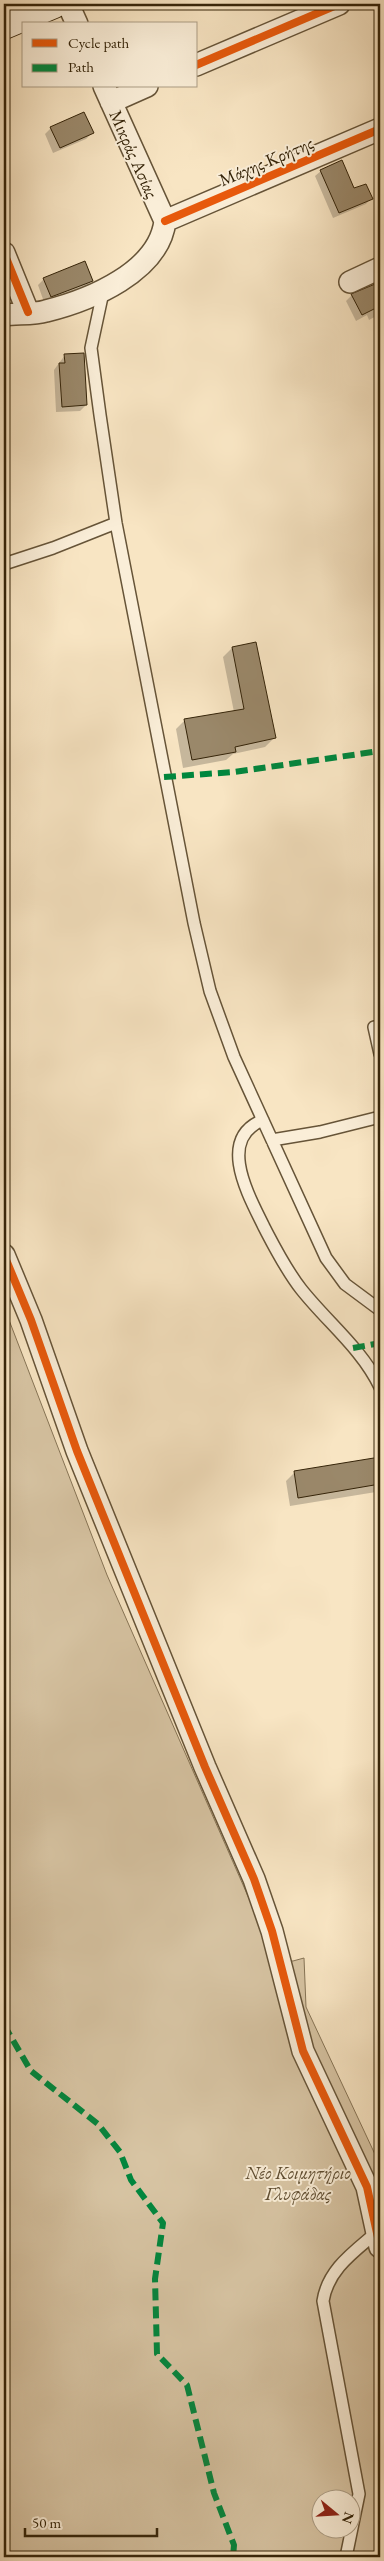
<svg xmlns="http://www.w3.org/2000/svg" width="384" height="2561" viewBox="0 0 384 2561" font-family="'EB Garamond',serif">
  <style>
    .green { fill: #d7c4a3; stroke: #867456; fill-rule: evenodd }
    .shadow { fill: #0003 }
    .building { fill: #9a886a; stroke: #352409 }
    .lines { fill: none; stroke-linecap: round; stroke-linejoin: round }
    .lane-casing { stroke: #665438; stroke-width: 14 }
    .street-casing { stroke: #665438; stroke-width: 24 }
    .secondary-casing { stroke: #352409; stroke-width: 30 }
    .lane { stroke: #faeed8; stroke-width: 11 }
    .street { stroke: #faeed8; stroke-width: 21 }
    .secondary { stroke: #faeed8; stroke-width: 28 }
    .quiet { stroke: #00873e; stroke-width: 6; stroke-dasharray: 12 6; stroke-linecap: butt }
    .cycleway-casing { stroke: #faeed8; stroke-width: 11 }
    .cycleway { stroke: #e8590c; stroke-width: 8 }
    .labels { text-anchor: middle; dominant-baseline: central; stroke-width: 4; stroke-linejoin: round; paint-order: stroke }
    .street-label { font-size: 18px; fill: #352409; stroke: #faeed8 }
    .park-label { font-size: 18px; font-style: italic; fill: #5e4c30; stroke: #faeed8 }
  </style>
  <rect width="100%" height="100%" fill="#f8e5c3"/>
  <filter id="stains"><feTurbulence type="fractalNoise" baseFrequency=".004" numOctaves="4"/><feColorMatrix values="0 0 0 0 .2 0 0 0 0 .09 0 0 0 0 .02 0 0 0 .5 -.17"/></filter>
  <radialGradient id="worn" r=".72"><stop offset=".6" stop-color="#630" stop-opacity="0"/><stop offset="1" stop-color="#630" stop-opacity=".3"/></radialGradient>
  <!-- green -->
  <path class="green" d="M4,1307l103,268 169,385 17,1 11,-3 2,49 74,158v392h-376zM322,2498h30v30h-30z"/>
  <!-- shadow -->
  <path class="shadow" d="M4,4h7l-7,3z
    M51,128l41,5 -6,6 -33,14 -8,-19z
    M321,171l33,19 17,8 -5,6 -33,14 -18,-42z
    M44,279l48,2 -7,6 -41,15 -6,-17z
    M379,284l1,30 -11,6 -2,-5 -11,6 -10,-20 6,-6z
    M65,355l21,50 -6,6 -24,1 -2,-42z
    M232,648l42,90 -9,9 -32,7 -7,6 -43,8 -7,-39 9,-9 49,-8 -11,-55z
    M380,1458v30l-4,4 -86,14 -4,-25 9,-9z"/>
  <!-- building -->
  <path class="building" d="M84,112l10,21 -34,15 -10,-21z
    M342,160l12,28 12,-4 7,15 -34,14 -19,-43z
    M85,261l8,20 -42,16 -8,-19z
    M380,282v24l-18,9 -11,-21z
    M84,353l3,52 -25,2 -3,-44h6l-1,-9z
    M256,642l20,96 -41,9 1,5 -44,8 -8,-41 60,-10 -12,-62z
    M380,1457v27l-82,14 -4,-27z"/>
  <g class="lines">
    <defs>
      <path id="lane" d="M103,292l-12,56 9,67 16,108 78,400 16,68 24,66 92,201 19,26 35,26
        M4,564l49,-16 63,-25
        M374,1027l6,27
        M263,1120c-47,19 -14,76 1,107 11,21 22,43 37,62 26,33 61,60 79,98
        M272,1140l48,-8 60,-15
        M346,2557l13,-63 -36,-193c5,-32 31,-49 54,-69"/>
      <path id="street" d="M68,4l9,20
        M196,65l143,-61
        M104,86l61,135
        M111,102l36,-16
        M165,221l215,-92
        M4,253l24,59
        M350,282l30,-14
        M4,315c13,-2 29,0 42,-4 44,-11 113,-39 119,-90
        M4,1255l27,65 46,131 128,316 49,112 18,52 31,120 64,136 13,60"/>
      <path id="secondary" d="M4,25l50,-21"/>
    </defs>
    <!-- lane casing -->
    <use href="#lane" class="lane-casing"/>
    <!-- street casing -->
    <use href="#street" class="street-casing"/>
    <!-- secondary casing -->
    <use href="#secondary" class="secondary-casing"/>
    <!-- lane -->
    <use href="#lane" class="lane"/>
    <!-- street -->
    <use href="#street" class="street"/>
    <!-- secondary -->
    <use href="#secondary" class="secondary"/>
    <!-- quiet -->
    <path class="quiet" d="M164,777l70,-5 146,-21
      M353,1348l22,-4 5,1
      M4,2025l27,46 67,53 22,28 11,28 32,43 -8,56 2,75 30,31 27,108 20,52 -1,12"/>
    <defs>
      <path id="cycleway" d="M196,65l143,-61
        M165,221l215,-92
        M4,253l24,59
        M4,1255l27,65 46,131 128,316 49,112 18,52 31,120 64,136 13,60"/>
    </defs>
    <!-- cycleway casing -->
    <use href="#cycleway" class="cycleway-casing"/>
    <!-- cycleway -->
    <use href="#cycleway" class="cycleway"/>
  </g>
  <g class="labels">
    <!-- street labels -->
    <g class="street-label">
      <text transform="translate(134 154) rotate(66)">Μικράς Ασίας</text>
      <text transform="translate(266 161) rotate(-23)">Μάχης Κρήτης</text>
    </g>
    <!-- park labels -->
    <g class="park-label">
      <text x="298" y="2172">Νέο Κοιμητήριο<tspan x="298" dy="21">Γλυφάδας</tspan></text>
    </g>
  </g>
  <!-- margin -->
  <rect width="384" height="2561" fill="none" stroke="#f8e5c3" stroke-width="20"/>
  <rect x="5" y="5" width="374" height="2551" fill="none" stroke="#352409" stroke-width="2.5"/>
  <rect x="10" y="10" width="364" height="2541" fill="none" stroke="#352409"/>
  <!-- legend -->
  <rect x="22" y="22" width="175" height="65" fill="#faeed8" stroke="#ab9d85"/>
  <rect x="32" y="39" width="25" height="8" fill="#e8590c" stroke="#ab9d85"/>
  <text x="68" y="48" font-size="15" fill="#352409">Cycle path</text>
  <rect x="32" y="64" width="25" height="8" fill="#00873e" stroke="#ab9d85"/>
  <text x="68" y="72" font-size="15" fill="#352409">Path</text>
  <!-- north arrow -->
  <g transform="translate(336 2514) rotate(108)"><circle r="24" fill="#faeed8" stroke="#ab9d85"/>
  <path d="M0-4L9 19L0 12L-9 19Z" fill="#8f2418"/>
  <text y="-8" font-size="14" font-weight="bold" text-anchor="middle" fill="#352409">N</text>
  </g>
  <!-- scale -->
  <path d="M25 2528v8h132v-8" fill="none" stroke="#352409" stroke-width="2.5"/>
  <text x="32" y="2528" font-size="15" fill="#352409" stroke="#faeed8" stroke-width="4" paint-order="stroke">50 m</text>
  <rect width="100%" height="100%" filter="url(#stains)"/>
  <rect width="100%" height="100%" fill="url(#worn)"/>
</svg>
